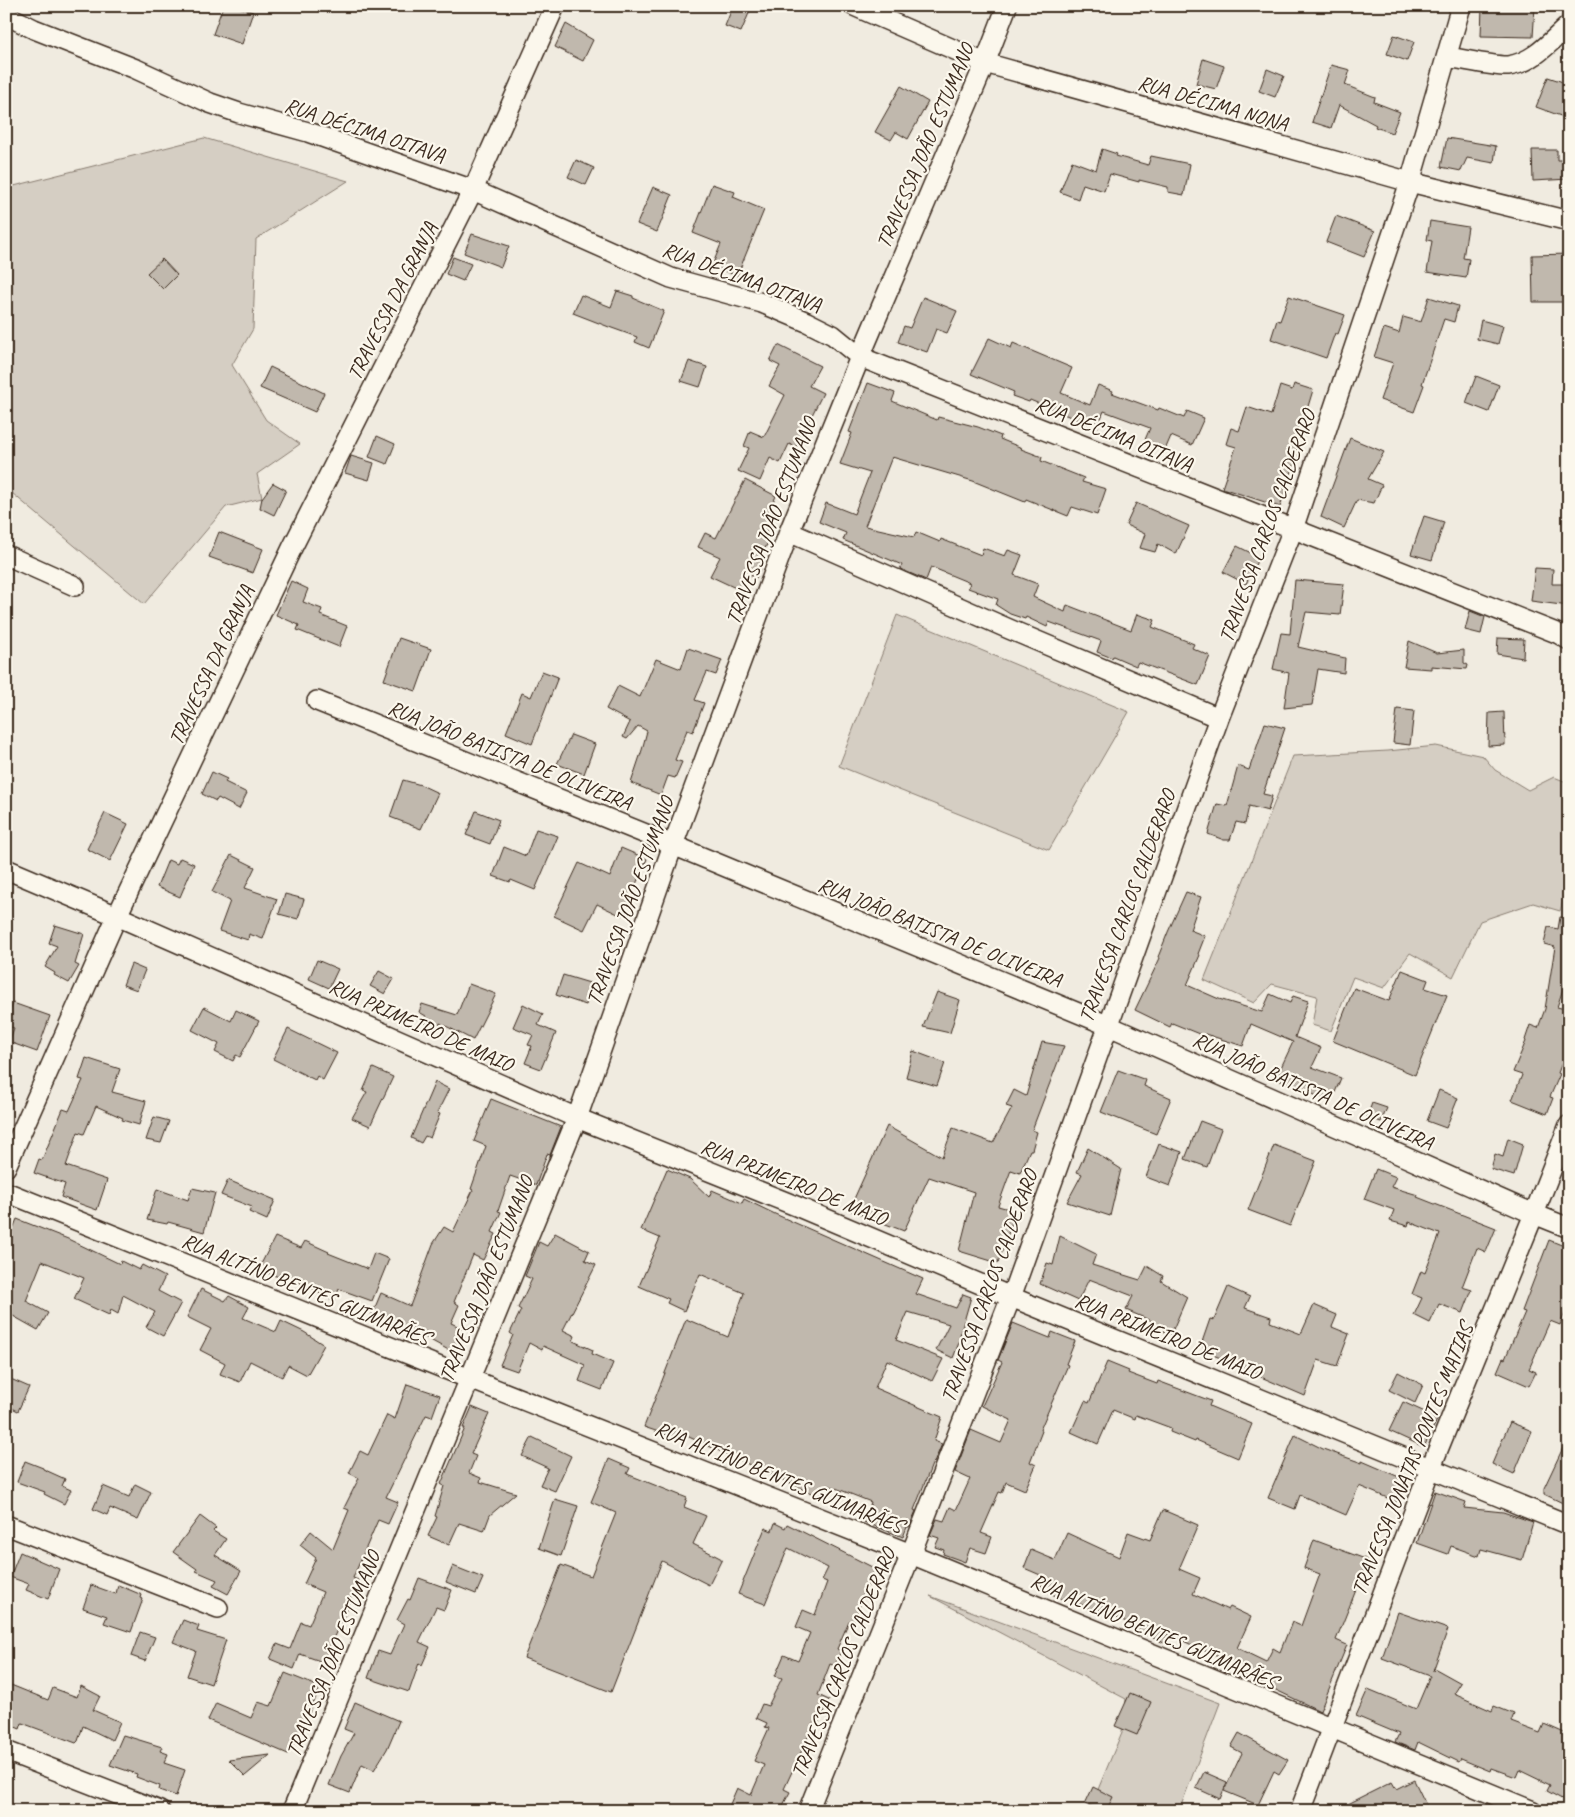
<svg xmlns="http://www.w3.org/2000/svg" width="1575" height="1817" viewBox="0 0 1575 1817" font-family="Caveat,sans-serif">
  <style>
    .green { fill: #d5cec3; stroke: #887c70 }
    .building { fill: #c0b8ad; stroke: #3b2a1e }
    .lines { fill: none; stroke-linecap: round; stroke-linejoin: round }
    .minor-casing { stroke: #3b2a1e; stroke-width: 22 }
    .minor { stroke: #fbf7ec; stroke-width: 19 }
    .labels { text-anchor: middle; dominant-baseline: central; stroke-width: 4.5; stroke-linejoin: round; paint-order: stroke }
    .street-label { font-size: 21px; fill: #3b2a1e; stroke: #fbf7ec }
  </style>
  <rect width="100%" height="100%" fill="#f0ebe0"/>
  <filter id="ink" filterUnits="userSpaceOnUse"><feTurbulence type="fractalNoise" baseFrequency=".02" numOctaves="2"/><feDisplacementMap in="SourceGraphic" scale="10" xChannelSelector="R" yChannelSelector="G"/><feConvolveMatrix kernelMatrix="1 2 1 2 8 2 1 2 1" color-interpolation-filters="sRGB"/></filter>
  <g filter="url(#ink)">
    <!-- green -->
    <path class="green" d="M204,138l144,43 -92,58 -3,90 -21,36 34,55 34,24 -43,30 5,24 -36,9 -82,97 -138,-116v-300z
      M897,615l232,97 -80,138 -210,-84z
      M1436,746l47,10 12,14 33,20 26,-13 15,6v98l-9,30 -27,-8 -53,18 -27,56 -43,-24 -26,35 -31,-11 -22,54 -19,-6 5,-29 -45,-12 -18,19 -50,-23 89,-224 95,-5z
      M930,1596l290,107 -41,108h-90l33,-79 4,-33z"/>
    <!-- building -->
    <path class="building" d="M223,6h12l18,6 -11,32 -29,-10z
      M733,6h19l-11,26 -16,-6z
      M1482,6h53l-2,31 -52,-1z
      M566,24l27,16 -10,21 -28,-14z
      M1394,35l20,7 -7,19 -20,-7z
      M1203,59l21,7 -8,23 -20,-5z
      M1331,65l19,5 -5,15 30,12 -1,5 26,10 -8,21 -17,-6 1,-2 -37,-20 -8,23 -19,-6z
      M1267,69l17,7 -9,21 -16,-6z
      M1548,77l21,7v35l-33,-12z
      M901,86l27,16 -20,37 -12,-7 -5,8 -16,-8z
      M1447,138l49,8 -2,17 -27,-5 -6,13 -20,-4z
      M1102,149l15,5 -1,2 32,9 3,-9 39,8 -6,31 -16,-3v-5l-29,-7v2l-29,-8 -6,17 -21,-7 -5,15 -18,-7 12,-31 24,9z
      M1532,150h25v10h12v19l-36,2z
      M576,160l18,8 -8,17 -18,-8z
      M712,184l23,8 -2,5 31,13 -27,66 -25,-10 9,-22 -28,-11z
      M653,187l19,8 -15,37 -20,-8z
      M1336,216l39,15 -11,26 -38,-15z
      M1430,221l38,6 -5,31 6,1 -3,19 -39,-6 5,-31 -5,-1z
      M472,234l37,12 -8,21 -37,-14z
      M1569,254v48h-36l-1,-47z
      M453,257l18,7 -8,17 -17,-7z
      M162,259l15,16 -14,14 -16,-16z
      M617,291l16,5v2l31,13 -15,37 -14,-6 2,-5 -28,-10 -36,-14 8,-18 30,12z
      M1289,296l56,19 -7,19 -3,-1 -9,25 -55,-19 6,-19 3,1z
      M923,297l34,14 -10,22 -11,-4 -9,23 -29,-10 6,-16 6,2z
      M1429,297l29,9 -4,16 -10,-3 -22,65 2,1 -10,27 -34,-12 13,-37 -19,-6 10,-29 15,5 4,-16 18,5z
      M1481,320l22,6 -5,18 -21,-5z
      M989,338l22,10 2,-5 59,25 -11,25 29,12 8,-20 15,6 -1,2 46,17 1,-2 25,10 3,-7 17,7 -12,27 -21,-9 -6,14 -21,-8 6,-14 -46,-17 -7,17 -67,-28 -1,2 -17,-6 2,-4 -43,-18z
      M778,345l42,21 -11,20 14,7 -27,54 -7,-3 -9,19 -10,-5 -10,23 -22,-10 11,-23 -5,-2 6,-15 14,6 21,-42 -16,-9 11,-20 -10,-5z
      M689,361l18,6 -7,20 -19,-6z
      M270,367l54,26 -9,19 -55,-24z
      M1476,376l23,9 -10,27 -23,-9z
      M868,383l27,10 -3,8 45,19 1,-3 40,10 23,9 -1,3 22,9 -1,1 21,8 -1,4 43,17 -2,4 24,7 -9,26 -25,-8 -4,9 -42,-17 -1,3 -52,-21 -81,-24 -27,69 49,11 2,-5 24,10 1,-3 40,16 2,-7 22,8 3,-6 14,5 -8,20 24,9 -5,13 32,15 2,-7 64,25 6,-16 18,6 -3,7 42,17 -2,4 18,8 -12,29 -60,-23 -2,4 -23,-10 -1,2 -15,-6 4,-11 -52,-19 -2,5 -21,-10 -1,2 -15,-5 -14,-9 2,-6 -30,-11 2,-5 -39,-16 -5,13 -26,-11 2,-4 -59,-25 3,-7 -27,-11 7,-19 28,11 16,-41 -30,-9 12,-31 -3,-1z
      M1294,384l19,6 -18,59 4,1 -19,57 -58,-19 14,-41 -10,-3 5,-16 8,3 8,-24 24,8 9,-29 12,4z
      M377,436l18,8 -8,20 -18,-7z
      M1350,438l34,14 -16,27 14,6 -8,18 -17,-3 -13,28 -23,-11z
      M351,456l23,7 -5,17 -24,-7z
      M745,480l31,16 -9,20 6,3 -9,18 5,3 -9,19 4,2 -8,17 -6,-3 -8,16 -32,-15 10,-19 -22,-10 7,-14 11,5z
      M273,483l13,7 -12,25 -14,-7 2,-10z
      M1136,503l53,23 -13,28 -18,-10 -3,8 -15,-4 5,-14 -19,-9z
      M1424,516l20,6 -12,38 -21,-6z
      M219,532l44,17 -10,24 -44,-16z
      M1237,546l22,11 -13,27 -23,-12z
      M1535,568l18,1 -1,15h17v22l-38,-5z
      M1295,580l49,4 -4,31 -34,-3 -8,35 47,11 -1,15 -26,-4 -6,36 -28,3 5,-35 -16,-4 8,-36 9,1z
      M291,581l17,8 -5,13 19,7 -2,6 27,11 -8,21 -42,-17 2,-5 -23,-10z
      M1470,611l15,6 -4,17 -16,-4z
      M399,638l32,11 -15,42 -32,-11z
      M1498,638l26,1 -1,19 -26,-4z
      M1409,641l28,12 27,-3v13l4,2 -1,4 -36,-3v3l-27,-2z
      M688,648l34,12 -6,15 -9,-3 -12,28 9,3 -11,29 -6,-2 -12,30 7,2 -7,16 -7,-2 -7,19 -30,-12 11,-33 5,-19 -9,-5 -11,13 -4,-2 7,-15 -24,-13 12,-23 22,11 16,-38 25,10z
      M542,671l16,6 -26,67 -26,-11 16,-40 9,4z
      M1397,709l17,2 -4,34 -17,-2z
      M1504,712l1,33 -17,1 1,-33z
      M1265,723l20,5 -22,66 9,2 -4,15 -19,-5 -4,18 -9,-2 -6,18h-6l-16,-6 9,-30 10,2 11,-40 11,4z
      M571,735l24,9 -11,30 -27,-10z
      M212,772l15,7 -2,3 22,11 -8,16 -21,-11 -2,3 -14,-7z
      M403,780l18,5 17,8 -17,36 -31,-12z
      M476,811l23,9 -9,24 -24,-9z
      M105,813l23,11 -18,37 -23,-12z
      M536,829l22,7 -23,54 -24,-10 -1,2 -17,-6 11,-29 22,9z
      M621,848l26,11 -25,57 -25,-12 -13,26 -30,-14 25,-53 31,14z
      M231,855l24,12 -10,21 32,11 -14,40 -14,-5 -1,6 -29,-9 11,-30 -18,-9z
      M180,858l14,6 -14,33 -23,-10 11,-27 9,4z
      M1186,892l15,5 -11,33 15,6 -7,18 2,1 -13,30 32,14 43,13 8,-18 20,9 3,-7 15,5 -13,36 26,11 -9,19 29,11 -10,24 -55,-24 17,-36 -42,-18 -8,22 -38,-12 -1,2 -32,-13 -2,4 -35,-17 25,-52 -2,-1 10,-25z
      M285,894l19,5 -6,20 -19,-5z
      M1560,917l9,1v53l-12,36 12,3v34l-11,29 2,1 -10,23 3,1 -6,16 -35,-14 10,-25 -9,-3 13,-31 -1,-1 5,-15 8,3 7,-19 10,-62 -11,-3 4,-17 10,2z
      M55,925l29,9 -9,30 4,2 -10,17 -15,-8 1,-2 -10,-6 12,-21 -8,-3z
      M317,960l21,9 -9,19 -20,-9z
      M131,964l14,6 -8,20 -14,-5z
      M1402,970l26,10 -3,8 22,7 -32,80 -82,-34 21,-53 35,13z
      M379,971l15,8 -9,15 -15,-8z
      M563,975l30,9 -7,21 -30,-10z
      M469,984l27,10 -23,46 -33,-17 -1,5 -15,-5 2,-7 -7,-4 3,-8 35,11z
      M937,992l23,8 -10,33 -27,-6z
      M13,1003l37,13 -13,36 -28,-10 5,-14 -8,-2v-3z
      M523,1004l20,10 -5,11 18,8 -15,36 -16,-6 7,-17 -4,-1 5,-10 -20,-8z
      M204,1007l27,14 5,-11 23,11 -19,36 -4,-2 -3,6 -18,-9 4,-8 -27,-14z
      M288,1029l49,24 -14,27 -6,-4 -2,4 -42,-21z
      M1042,1042l22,4 -32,84 5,2 -5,18h-2l-10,23 -9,-3 -13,36 18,5 -18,52 -39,-12 15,-59 -45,-15 -25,54 -55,-21 38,-84 55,31 11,-29 40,15 19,-35 -6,-2 8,-16 12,6z
      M913,1051l32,12 -8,23 -31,-9z
      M86,1058l34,11 -8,23 34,9 -7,24 -17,-5 1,-2 -27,-12 -12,28 -6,-2 -12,34 41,14 -10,30 -36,-13 4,-13 -31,-11 5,-14 3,1 21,-51 6,2 14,-31 -4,-1z
      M373,1068l20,9 -23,49 -18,-8 15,-26 -4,-1z
      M1118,1070l28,10 -2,6 27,12 -15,36 -55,-22z
      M435,1082l14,7 -12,24 3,1 -10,24 -5,-2 -4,7 -10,-5z
      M1439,1090l19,8 -12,30 -19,-7z
      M491,1099l70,28 -11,28 -3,-1 -11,31 -26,-9 -12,35 3,1 -9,20 4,2 -13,26 -10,-5 -19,47 5,3 -8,18 13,6 -10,24 -42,-23 -2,5 -39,-18 10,-24 29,13 23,-62 11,-17 9,5 20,-42 -2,-1 15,-43 -12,-5z
      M1372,1103l15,5 -6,14 -14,-5z
      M154,1117l15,4 -8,22 -15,-3z
      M1200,1121l21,8 -14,38 -22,-8z
      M1508,1138l15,6 -9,32 -23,-7 4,-15 8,3z
      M1159,1144l23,8 -12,34 -24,-9z
      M1274,1145l42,16 -26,65 -42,-16z
      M1088,1148l33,21 -11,47 -43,-14 15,-28 -5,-2z
      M667,1169l23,10 19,18 3,-7 30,13 2,-4 31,15 148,65 -7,15 40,14 7,-14 8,3 -11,38h2l-9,23 -17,-8 13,-26 -41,-12 -12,28 47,19 -11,22 -45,-21 -12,28 67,29 -8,24 8,3 -8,19 -1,-1 -19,48 2,1 -7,16h-2l-4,10 -39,-15 7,-20 -43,-17 -6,13 -144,-66 -2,6 -32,-11 42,-108 42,18 16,-44 -44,-19 -16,37 -17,-8 2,-4 -30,-13 21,-48 -19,-8z
      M1376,1169l20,8 -5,10 27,8 -1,2 79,31 -10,24 -9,-4 -15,39 10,3 -9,23 -24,-9 -9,19 -16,-8 8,-17 -10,-4 9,-23 4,2 15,-39 -31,-12 -1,4 -18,-5 4,-11 -30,-11z
      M228,1180l47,20 -8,20 -18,-8 3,-5 -31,-12z
      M192,1188l23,5 -11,39 -36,-10 -1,2 -20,-4 10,-31 31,11z
      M17,1219l51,20 52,25 1,-3 18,9 3,-5 23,12 -7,14 23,12 -18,33 -17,-9 9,-15 -32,-17 -5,19 -7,-4 -2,5 -35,-16 10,-21 -42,-17 -16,40 22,12 -10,17 -32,-18v-66z
      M555,1233l34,18 -4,9 11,5 -33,65 12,6 -2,5 20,9 -1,4 21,9 -11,27 -23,-9 6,-16 -42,-19 -1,4 -13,-7 -12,28 -17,-6 13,-30 -3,-2 11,-23 -3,-2 14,-29 -7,-3 14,-34 8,4z
      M1060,1236l36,18 -4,11 48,15 7,-14 16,10 -2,5 26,16 -16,37 -19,-7 2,-5 -28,-12 7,-14 -44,-17 -11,22 -38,-17 7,-21 6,2z
      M275,1237l26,11 4,-7 24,11 -1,1 40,16 6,-16 15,6 -17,42 -33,-12 -5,12 -17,-9 1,-1 -38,-17 -1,3 -21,-7z
      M1549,1240l20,8v55l-9,22 -10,-4 -21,48 7,3 -7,14 -32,-14 6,-14 2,1 20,-47 -3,-1z
      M1228,1287l22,10 -5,11 26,9 -1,5 31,12 13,-29 23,10 -5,12 17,7 -12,32 -19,-6 -13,36 -51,-22 1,-2 -42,-17 2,-4 -14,-6 9,-26 4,1z
      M201,1289l24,12 4,-5 20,11 -6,11 33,14 5,-11 23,11 20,13 -17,30 -19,-10 -6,12 -32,-16 -10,21 -20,-8 5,-11 -25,-13 11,-21 -24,-12z
      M1013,1323l37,15 2,-6 23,9 -9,23 2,1 -28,65 2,1 -12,31 6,3 -11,25 -19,-8 -4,11 -3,-1 -18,41 11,4 -6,16 -16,-5 -5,14 -22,-8 1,-4 -9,-3 4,-9 -9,-3 7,-16 7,2 6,-14 6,3 14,-31 -15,-7 16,-42 30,13 10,-23 -29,-14 20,-44 -4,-2z
      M1107,1362l22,9 -1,2 29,11 1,-3 53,20 -2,5 43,18 -14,34 -42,-18 -1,2 -25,-10 1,-4 -35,-13 -1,4 -22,-9 -15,34 -27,-12 14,-31 4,2z
      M1398,1372l25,13 -8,18 -26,-13z
      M6,1377l23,10 -11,24 -12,-6z
      M407,1384l33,11 -8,22 -6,-2 -40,82 12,5 -10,22 -10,-4 -25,58 5,2 -11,27 1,1 -10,23 -1,-1 -14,32 -23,-8 -6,15 -24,-10 7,-15 13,5 11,-27 8,3 14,-33 -19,-8 12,-26 -16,-13 11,-14 22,18 16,-39 -5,-2 15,-30 -10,-5 11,-22 8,4 19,-40 8,4z
      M1403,1402l35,16 -14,29 -35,-16z
      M472,1407l17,7 -18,40 5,2 -7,17 12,5 -1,4 36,11 -26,22 -6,16 -25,-8 -10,22 -21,-9 9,-19 -2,-1 9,-30 -3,-2 24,-56h-2z
      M1510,1422l22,9 -18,43 -22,-10z
      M1295,1435l28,14 39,14v-2l44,19 -9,22 -38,-16 -13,29 -46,-20 -5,14 -27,-11z
      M1569,1435v71l-25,-12v-6z
      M532,1437l39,19 -16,35 -15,-6 8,-17 -26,-12z
      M609,1459l21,9 -3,6 60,24 -3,9 22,9 -13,28 29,15 -13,26 -47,-24 -51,131 -87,-34 37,-93 30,11 25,-63 -25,-11z
      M25,1461l18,7v1l22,10 -3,7 9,4 -7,14 -20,-10 1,-2 -28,-10z
      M135,1484l16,8 -13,28 -28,-12 -3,7 -14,-6 10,-23 26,11z
      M1435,1491l31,11 -2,6 39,4 30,10 -11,38 -41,-11 -2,7 -28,-10 -3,8 -31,-11z
      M555,1499l23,7 -17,50 -22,-8z
      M1163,1510l35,15 -19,44 21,9 -7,16 35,16 2,-3 21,10 -14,31 29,14 7,-14 7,4 12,-30 9,4 19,-52 -16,-6 10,-28 54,20 -32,80 11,5 -27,66 -82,-39 2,-5 -72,-33 -4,9 -30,-14 1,-3 -41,-19 -1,3 -28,-13 -1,3 -24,-12 5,-11 -21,-9 7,-18 24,10 12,-27 52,24 9,-25 22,8z
      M200,1516l16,12 -3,3 13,8 -11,16 26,16 -13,23 -15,-8 4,-6 -21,-9 1,-2 -24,-17z
      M775,1523l10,5 2,-4 89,45 -18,36h2l-6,18 -5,-2 -12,28 4,2 -6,15 -5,-2 -12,31 11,5 -11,24 -3,-2 -31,67 6,3 -9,17 5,2h-59l10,-23 14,7 13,-30 -10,-4 15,-33 -4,-1 2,-4 -11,-5 6,-14 6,2 14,-28 -7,-2 9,-21 14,6 12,-28 -14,-6 7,-17 12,5 12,-33 -5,-2 6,-12 -40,-20 -23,56 -27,-10 27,-66 7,3z
      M20,1552l39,17 -11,30 -22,-9 3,-6 -19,-7z
      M453,1566l30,12 -7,16 -30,-12z
      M419,1578l33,12 -8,20 -8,-3 -17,35 11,5 -8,18 -3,-2 -10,29 -41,-14 10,-27 12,4 14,-31 -7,-4 11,-21 2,1z
      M91,1585l25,9 2,-9 24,10 -1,3 2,1 -12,33 -27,-9 3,-7 -24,-8z
      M1398,1612l50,17 -15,42 1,-3 27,15 -7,11 38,17 2,-5 20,8 -3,8 29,11 4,-9 25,11v68l-22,-12 3,-6 -31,-15 -3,7 -25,-9 -1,3 -29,-12 -2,3 -41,-20 -3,8 -20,-8 4,-8 -43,-18 12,-27 48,20 14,-33 -48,-18z
      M183,1620l16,6 -2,5 29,9 -15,44 -24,-8 9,-25 -23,-9z
      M140,1632l15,5 -10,24 -14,-5z
      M285,1673l35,14 -8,20 -24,47 -80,-34 8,-17 35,15 7,-16 13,4z
      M6,1683l42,17 5,-12 24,9 4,-11 19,10 -7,14 27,12 -8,18 -29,-14 -5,15 -2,2 -54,-20 -2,6 -14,-6z
      M1130,1693l21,9 -14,33 -22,-9z
      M355,1702l44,19 -12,28 -13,21 -12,-6 -12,29 -21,-8 12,-29 13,-23 -10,-4z
      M1239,1733l49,27 -9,14 -5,-3 -16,34 -34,-14 18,-38 -11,-6z
      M123,1735l39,12 -2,4 8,3 -4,9 21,7 -9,26 -17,-6 1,-4 -24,-9 1,-3 -27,-9z
      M270,1755l-25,21 -16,-16z
      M1204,1772l23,10 -7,17 -24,-11z
      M1414,1780l15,31h-95l58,-29 4,7z
      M1093,1787l20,10 -7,14h-7l-14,-7z"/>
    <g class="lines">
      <defs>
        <path id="minor" d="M854,6l131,57 425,119 159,39
          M6,15l28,14 102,40 74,34 29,10 69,19 165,58 198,88 91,25 45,19 26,13 27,22 699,277 10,6
          M1447,57c15,2 48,10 61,9 25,-3 43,-25 61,-41
          M789,532l220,97 210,89
          M6,555l69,31
          M317,701l356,144 434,180 427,189 35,14
          M6,869l111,47 460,202 219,88 215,91 558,228
          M6,1167l111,-251 175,-368 181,-358 82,-184
          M6,1192l464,187 441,175 622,257
          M6,1525l212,83
          M6,1751l154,60
          M292,1811l285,-693 96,-273 116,-313 71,-175 125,-294 22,-57
          M808,1811l103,-257 100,-257 208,-579 74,-189 117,-347 51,-176
          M1300,1811l131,-344 103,-253 35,-89"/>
      </defs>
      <!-- minor casing -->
      <use href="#minor" class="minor-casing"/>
      <!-- minor -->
      <use href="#minor" class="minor"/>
    </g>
  </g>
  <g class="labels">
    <!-- street labels -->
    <g class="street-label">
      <text transform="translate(1213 103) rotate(16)">RUA DÉCIMA NONA</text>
      <text transform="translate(365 130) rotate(18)">RUA DÉCIMA OITAVA</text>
      <text transform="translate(925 146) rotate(-67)">TRAVESSA JOÃO ESTUMANO</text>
      <text transform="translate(742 277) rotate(20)">RUA DÉCIMA OITAVA</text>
      <text transform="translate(392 301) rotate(-63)">TRAVESSA DA GRANJA</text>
      <text transform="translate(1114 434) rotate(22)">RUA DÉCIMA OITAVA</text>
      <text transform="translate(771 521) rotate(-69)">TRAVESSA JOÃO ESTUMANO</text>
      <text transform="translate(1267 526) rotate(-70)">TRAVESSA CARLOS CALDERARO</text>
      <text transform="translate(211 665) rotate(-65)">TRAVESSA DA GRANJA</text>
      <text transform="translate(510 755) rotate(22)">RUA JOÃO BATISTA DE OLIVEIRA</text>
      <text transform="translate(630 901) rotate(-70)">TRAVESSA JOÃO ESTUMANO</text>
      <text transform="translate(1127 906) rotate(-70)">TRAVESSA CARLOS CALDERARO</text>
      <text transform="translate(940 932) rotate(22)">RUA JOÃO BATISTA DE OLIVEIRA</text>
      <text transform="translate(421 1025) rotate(24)">RUA PRIMEIRO DE MAIO</text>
      <text transform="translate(1313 1091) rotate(24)">RUA JOÃO BATISTA DE OLIVEIRA</text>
      <text transform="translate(794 1182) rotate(22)">RUA PRIMEIRO DE MAIO</text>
      <text transform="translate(486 1279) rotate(-68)">TRAVESSA JOÃO ESTUMANO</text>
      <text transform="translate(989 1286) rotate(-70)">TRAVESSA CARLOS CALDERARO</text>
      <text transform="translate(306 1289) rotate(22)">RUA ALTÍNO BENTES GUIMARÃES</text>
      <text transform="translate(1168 1336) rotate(22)">RUA PRIMEIRO DE MAIO</text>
      <text transform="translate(1412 1459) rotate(-68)">TRAVESSA JONATAS PONTES MATIAS</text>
      <text transform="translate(779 1477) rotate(22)">RUA ALTÍNO BENTES GUIMARÃES</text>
      <text transform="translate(1154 1631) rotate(23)">RUA ALTÍNO BENTES GUIMARÃES</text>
      <text transform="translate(333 1654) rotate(-68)">TRAVESSA JOÃO ESTUMANO</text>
      <text transform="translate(843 1663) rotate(-68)">TRAVESSA CARLOS CALDERARO</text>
    </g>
  </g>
  <!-- margin -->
  <rect width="1575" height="1817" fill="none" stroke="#fbf7ec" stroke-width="25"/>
  <rect x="12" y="12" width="1550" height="1792" fill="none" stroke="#3b2a1e" stroke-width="2" filter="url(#ink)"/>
</svg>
